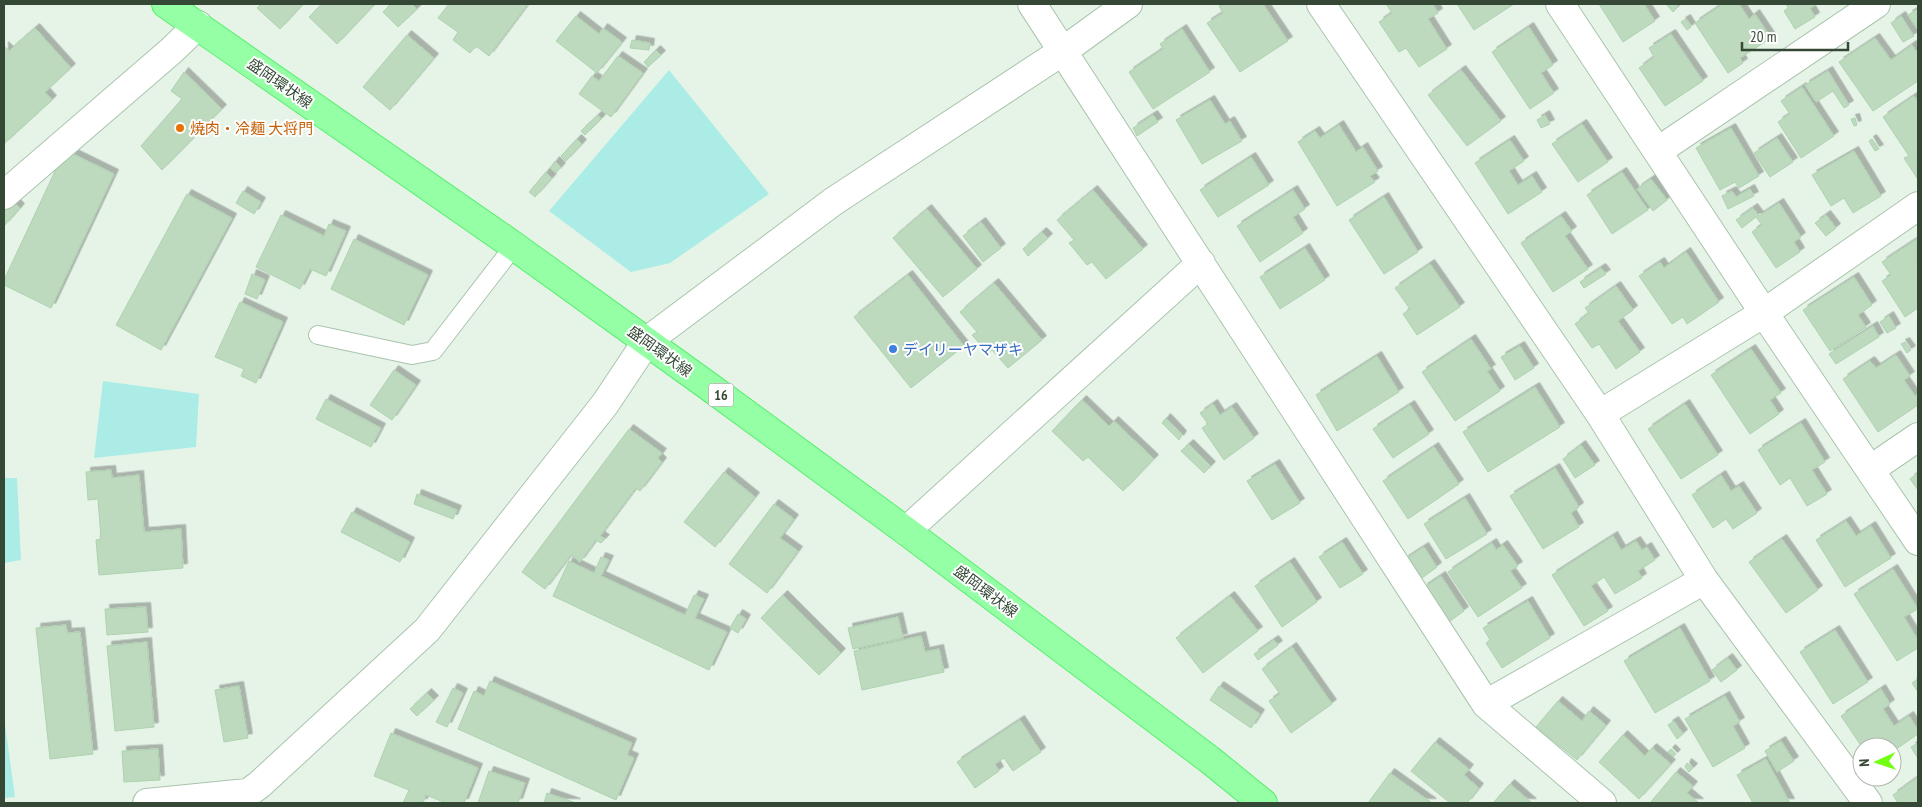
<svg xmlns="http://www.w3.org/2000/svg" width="1922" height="807" viewBox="0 0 1922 807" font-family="'PT Sans Narrow','Noto Sans JP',sans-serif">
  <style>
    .green { fill: #abece6 }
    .building { fill: #bddabf; stroke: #add2af; filter: url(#shadow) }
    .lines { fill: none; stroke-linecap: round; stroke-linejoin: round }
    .service-casing { stroke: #aac4ad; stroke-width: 20 }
    .minor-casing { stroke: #aac4ad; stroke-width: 30 }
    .tertiary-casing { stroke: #aac4ad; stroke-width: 30 }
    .primary-casing { stroke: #5aee70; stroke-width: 30 }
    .service { stroke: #fff; stroke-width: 18 }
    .minor { stroke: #fff; stroke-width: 28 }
    .tertiary { stroke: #fff; stroke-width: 28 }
    .primary { stroke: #94ffa5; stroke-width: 28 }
    .food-dot { fill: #e8710a; stroke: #fff; stroke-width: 2 }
    .shop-dot { fill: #3f7fe0; stroke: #fff; stroke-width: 2 }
    .labels { text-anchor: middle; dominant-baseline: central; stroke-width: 4; stroke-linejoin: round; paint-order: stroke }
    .shield { fill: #fff; stroke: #717f72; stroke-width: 1 }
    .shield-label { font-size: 14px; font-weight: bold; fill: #344835 }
    .street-label { font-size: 15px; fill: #344835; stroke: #fff }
    .food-label { font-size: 15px; fill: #c56008; stroke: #fff; text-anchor: start }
    .shop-label { font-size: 15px; fill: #366cbe; stroke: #fff; text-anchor: start }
  </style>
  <defs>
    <filter id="shadow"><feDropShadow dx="4.5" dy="-4.5" stdDeviation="0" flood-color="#0004"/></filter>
  </defs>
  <rect width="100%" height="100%" fill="#e6f4e8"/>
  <!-- green -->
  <path class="green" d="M669,70l100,124 -99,69 -39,9 -82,-61z
    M103,381l96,13 -3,53 -102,11z
    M4,478h13l4,82 -17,3z
    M4,717l11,80 -11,1z"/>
  <!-- building -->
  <path class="building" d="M261,4h42l-23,25 -23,-21z
    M322,4h49l2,2 -36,38 -28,-27z
    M391,4h21l5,5 -19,18 -15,-15z
    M449,4h79l-39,52 -13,-10 -6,7 -17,-13 5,-8 -20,-14z
    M1223,4h40l25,37 -48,31 -33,-49 16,-10 -4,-7z
    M1386,4h47l5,9 -10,6 19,30 -28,18 -13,-19 -7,4 -20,-30 13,-9z
    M1457,4h57l-40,26z
    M1599,4h45l11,17 -32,21z
    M1666,4h10l2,3 -5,5z
    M1723,4h16l10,15 6,-5 16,24 -31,20 3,5 -15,10 -33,-50z
    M1786,4h31l-7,4 5,9 -20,12 -11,-18 4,-3z
    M1918,9v17l-2,1 -8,-12z
    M576,16l23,18 4,-6 19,14 -25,31 -41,-32z
    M1901,16l13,20 -11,6 -12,-19z
    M1686,19l5,8 -4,3 -6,-8z
    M1529,27l24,38 -12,8 13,20 -24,16 -38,-57z
    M35,28l36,40 -26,24 7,8 -48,44v-98l5,5z
    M1182,29l28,43 -57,37 -24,-37 34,-23 -3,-5z
    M1671,34l32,47 -38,25 -26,-38 15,-11 -5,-9z
    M407,35l27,23 -44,52 -27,-23z
    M1875,38l16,22 21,-15 6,9v27l-45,30 -34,-49z
    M632,40l18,3 -1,7 -19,-2z
    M656,50l5,5 -13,12 -4,-5z
    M618,56l25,17 -32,44 -32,-23 13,-18 7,5z
    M1461,70l40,51 -34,25 -39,-51z
    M1828,71l21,34 -5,3 -11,-17 -17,11 -11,-17z
    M184,72l38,37 -60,61 -21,-24 41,-47 -11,-8z
    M1802,87l32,49 -33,22 -23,-36 12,-8 -9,-13z
    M1914,96l4,6 -1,76 -13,-20 5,-2 -26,-39z
    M1210,100l15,24 5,-3 12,20 -40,23 -26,-44z
    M598,115l3,4 -16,16 -4,-4z
    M1153,115l5,7 -21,14 -4,-8z
    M1545,115l5,9 -9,4 -4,-8z
    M1855,118l2,7 -3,1 -3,-7z
    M1582,124l26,38 -30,20 -26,-38z
    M1339,125l17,27 7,-5 15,24 -8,5 5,6 -38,24 -39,-64 17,-11 5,7z
    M1731,128l28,48 -20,12 -4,-6 -15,8 -24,-42z
    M1777,138l16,24 -23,15 -16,-24z
    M577,139l5,5 -16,17 -5,-5z
    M1872,139l7,10 -4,2 -6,-10z
    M1510,140l14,21 -15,10 9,14 14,-9 10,16 -34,22 -33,-51z
    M65,150l49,24 -63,134 -47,-23v-5z
    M1854,151l27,45 -28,17 -9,-15 -13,8 -19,-31z
    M1251,157l18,28 -51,32 -18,-27z
    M555,161l6,6 -5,6 -6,-5z
    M546,172l6,6 -17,19 -6,-5z
    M1622,172l26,38 -36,24 -25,-39z
    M1651,179l16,21 -14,11 -16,-22z
    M1750,189l4,7 -26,13 -6,-13 10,-5 4,6z
    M1093,190l50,59 -37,30 -14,-17 -5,3 -18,-22 5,-3 -17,-20z
    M1293,190l12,19 -12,8 10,16 -43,29 -23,-36z
    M243,191l18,11 -7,12 -18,-11z
    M187,194l45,24 -71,132 -45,-25z
    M9,197l11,11 -16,18v-23z
    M1384,197l34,55 -34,22 -35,-54z
    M1779,203l22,34 -7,5 6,10 -24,16 -24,-36 10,-7 -6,-8 -14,11 -6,-8 17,-12 6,8z
    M927,209l50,60 -34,28 -50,-59z
    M281,215l43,21 5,-12 17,7 -20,45 -16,-7 -10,20 -44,-22z
    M1826,215l10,13 -10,8 -11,-13z
    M1561,216l11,15 -7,5 23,33 -35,23 -32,-49z
    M981,222l20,26 -18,14 -20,-26z
    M1042,232l6,6 -20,18 -5,-7z
    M354,239l74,36 -24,50 -73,-36z
    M1917,239l1,69 -13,9 -23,-36 9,-6 -9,-13z
    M1305,248l20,32 -45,29 -20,-32z
    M1686,252l33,50 -32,22 -4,-7 -11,7 -33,-48 21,-14 4,6z
    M1430,264l30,43 -43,28 -14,-21 7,-5 -15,-21z
    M1601,268l5,6 -22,14 -4,-6z
    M252,274l13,6 -8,19 -12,-5z
    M908,275l56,71 -53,42 -57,-71z
    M1854,277l18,28 -14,10 8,12 -36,24 -27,-41z
    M994,283l48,57 -34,28 -16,-18 -4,3 -16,-18 5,-3 -17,-20z
    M1616,286l17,24 -15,11 22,31 -24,17 -17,-25 -7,4 -17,-24 14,-11 -4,-5z
    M240,302l43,20 -27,61 -15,-7 3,-7 -29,-12z
    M1889,316l7,12 -9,5 -7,-11z
    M1873,326l6,11 -43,27 -7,-10z
    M1471,339l20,30 -4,2 13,20 -45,30 -33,-49z
    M1905,342l6,8 -4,3 -6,-9z
    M1520,346l14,22 -19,12 -14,-23z
    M1751,349l30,44 -11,7 9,14 -29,20 -39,-59z
    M1896,355l14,21 -6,4 11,16 3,-3v12l-40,27 -35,-53 27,-18 6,7z
    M1377,356l22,36 -62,39 -21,-36z
    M394,370l22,15 -24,35 -22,-15z
    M1535,387l25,40 -72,45 -25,-40z
    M326,399l55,29 -10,19 -55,-28z
    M1082,400l27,26 5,-5 40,38 -31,32 -35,-34 -5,4 -31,-30z
    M1213,404l7,11 12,-8 22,31 -30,22 -22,-32 6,-4 -8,-11z
    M1685,404l33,51 -37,24 -33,-50z
    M1410,405l19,29 -36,24 -20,-29z
    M1166,418l16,17 -3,5 -17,-17z
    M1801,423l24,39 -13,8 15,24 -20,12 -17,-28 -10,7 -22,-35z
    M629,429l33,24 -4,5 4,4 -22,29 -4,-3 -36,48 5,3 -4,4 -5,-3 -16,22 -9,-7 -26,34 -23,-17z
    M1189,444l22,22 -7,7 -23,-22z
    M1581,445l14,20 -20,13 -12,-19z
    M1434,447l25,37 -51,35 -25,-38z
    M1275,464l25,39 -28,17 -25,-39z
    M1555,468l24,39 -8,6 8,14 -36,22 -33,-53z
    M111,470l1,8 27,-3 5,57 37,-3 2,39 -84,7 -3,-35 5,-1 -3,-40 -10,1 -2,-28z
    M724,472l31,25 -40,50 -31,-25z
    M1918,473v17l-8,-11z
    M1721,475l10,16 8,-5 18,27 -24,16 -7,-10 -13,9 -21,-33z
    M417,494l40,16 -4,9 -39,-15z
    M1465,498l22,36 -41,25 -22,-35z
    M774,504l20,15 -14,19 18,13 -31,42 -38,-29z
    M352,512l58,30 -10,20 -59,-30z
    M1846,521l10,15 15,-10 20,32 -46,29 -29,-47z
    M1613,536l8,14 15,-9 6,9 5,-3 8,13 -17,11 4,7 -27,16 -11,-17 -13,9 17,25 -24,15 -32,-51z
    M1782,539l36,51 -32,23 -37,-51z
    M1342,542l21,32 -23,14 -21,-31z
    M1492,543l4,7 7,-5 15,21 -8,5 12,17 -44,29 -30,-45z
    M1424,547l13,20 -19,14 -14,-21z
    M601,557l8,3 -8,16 84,39 9,-20 10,4 -9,19 32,14 -18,38 -156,-74 16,-35 25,12z
    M1290,562l27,40 -35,25 -27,-41z
    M1893,569l25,40 -14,8 14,23v8l-21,13 -43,-67z
    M1441,576l23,35 -18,13 -23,-36z
    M783,595l58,58 -22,22 -58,-57z
    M1230,596l28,35 -55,42 -27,-35z
    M1528,601l22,37 -48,30 -16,-25 4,-3 -7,-12z
    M146,607l2,25 -41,3 -2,-26z
    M738,614l8,5 -8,14 -8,-5z
    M898,617l5,21 -50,11 -5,-21z
    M66,625l1,8 13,-1 13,122 -43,5 -14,-131z
    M1680,628l30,53 -55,32 -31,-52z
    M1835,630l33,52 -35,22 -33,-52z
    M921,636l4,16 14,-3 5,23 -82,18 -8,-39z
    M1274,640l4,5 -20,15 -4,-6z
    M147,642l7,85 -39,4 -8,-85z
    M1292,647l40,57 -41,29 -22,-32 11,-7 -18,-25z
    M1728,658l9,12 -16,12 -9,-12z
    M1918,679v13l-6,-9z
    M490,681l142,62 -5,12 7,3 -18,42 -158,-71 16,-38 10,5z
    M239,686l9,52 -24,4 -9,-52z
    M1219,686l41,28 -9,14 -41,-28z
    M453,688l10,5 -16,34 -11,-5z
    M1881,689l9,15 -7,5 11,17 15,-10 9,14v4l-26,18v-5h-30l-21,-31z
    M427,693l7,7 -17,16 -7,-7z
    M1725,696l15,26 -7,4 12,22 -32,19 -28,-48z
    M1558,701l24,20 7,-10 17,14 -29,35 -41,-33z
    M1020,720l21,32 -28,19 -9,-13 -9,6 4,7 -24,17 -18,-26z
    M1674,721l9,13 -6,5 -9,-14z
    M391,733l87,35 -14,35h-18l-20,-8 -3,8h-20l6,-13 -35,-14z
    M1623,735l22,21 7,-8 19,16 -32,35 -40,-37z
    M1781,741l13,20 -17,11 -12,-21z
    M1435,742l34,27 -5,6 15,13 -12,15h-17l-39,-32z
    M1918,743v13l-1,1 -6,-10z
    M158,749l2,31 -36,2 -2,-31z
    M1671,749l5,5 -3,3 -5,-5z
    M1766,759l24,44h-37l-16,-28z
    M1687,763l6,5 -4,4 -4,-5z
    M489,771l36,12 -7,20h-40z
    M1676,772l17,14 -6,7 12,10h-49z
    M1390,773l42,30h-64z
    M1918,777v26h-20l-5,-8z
    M1510,784l22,19h-39z
    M547,793l29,10h-32z"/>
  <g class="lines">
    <defs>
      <path id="service" d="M318,335l94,20 21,-4 81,-105"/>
      <path id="minor" d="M1032,4l454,700 116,99
        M1321,4l279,410 104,166 164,223
        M1560,4l204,309 154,228
        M1658,151l218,-147
        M4,195l167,-144 27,-26
        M1600,414l164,-101 154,-107
        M1871,469l47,-32
        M906,531l295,-268
        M1486,704l218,-124
        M147,803l100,-10
        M234,803l25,-18 168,-155 178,-226 42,-63"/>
      <path id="tertiary" d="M647,341l187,-140 229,-150 65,-47"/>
      <path id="primary" d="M166,4l348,242 197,142 195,143 304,229 53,43"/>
    </defs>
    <!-- service casing -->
    <use href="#service" class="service-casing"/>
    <!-- minor casing -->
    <use href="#minor" class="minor-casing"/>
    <!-- tertiary casing -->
    <use href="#tertiary" class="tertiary-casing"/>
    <!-- primary casing -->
    <use href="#primary" class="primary-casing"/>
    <!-- service -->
    <use href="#service" class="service"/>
    <!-- minor -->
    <use href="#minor" class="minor"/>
    <!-- tertiary -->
    <use href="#tertiary" class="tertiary"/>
    <!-- primary -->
    <use href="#primary" class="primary"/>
  </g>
  <!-- markers -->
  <circle class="food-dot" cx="180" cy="128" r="5"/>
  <circle class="shop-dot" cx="893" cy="349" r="5"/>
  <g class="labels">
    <!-- shield labels -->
    <rect class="shield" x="708.5" y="383.5" width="25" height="23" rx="4"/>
    <g class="shield-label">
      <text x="721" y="395">16</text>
    </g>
    <!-- street labels -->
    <g class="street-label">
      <text transform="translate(280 83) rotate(35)">盛岡環状線</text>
      <text transform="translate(660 351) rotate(36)">盛岡環状線</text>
      <text transform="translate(986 591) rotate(37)">盛岡環状線</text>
    </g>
    <!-- food labels -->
    <g class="food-label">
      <text x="190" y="128">焼肉・冷麺 大将門</text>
    </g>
    <!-- shop labels -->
    <g class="shop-label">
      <text x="903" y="349">デイリーヤマザキ</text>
    </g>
  </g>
  <!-- border -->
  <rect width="1922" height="807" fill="none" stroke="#344835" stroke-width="10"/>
  <!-- north arrow -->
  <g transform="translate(1877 762) rotate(267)"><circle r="24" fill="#ffffff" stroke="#aeb6ae"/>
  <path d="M0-4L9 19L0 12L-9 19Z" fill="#72ff12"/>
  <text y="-8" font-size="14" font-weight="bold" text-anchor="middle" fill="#344835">N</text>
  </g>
  <!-- scale -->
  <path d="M1742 42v8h106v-8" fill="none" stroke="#344835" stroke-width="2.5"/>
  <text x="1750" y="42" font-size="15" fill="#344835" stroke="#ffffff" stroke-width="4" paint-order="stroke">20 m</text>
</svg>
